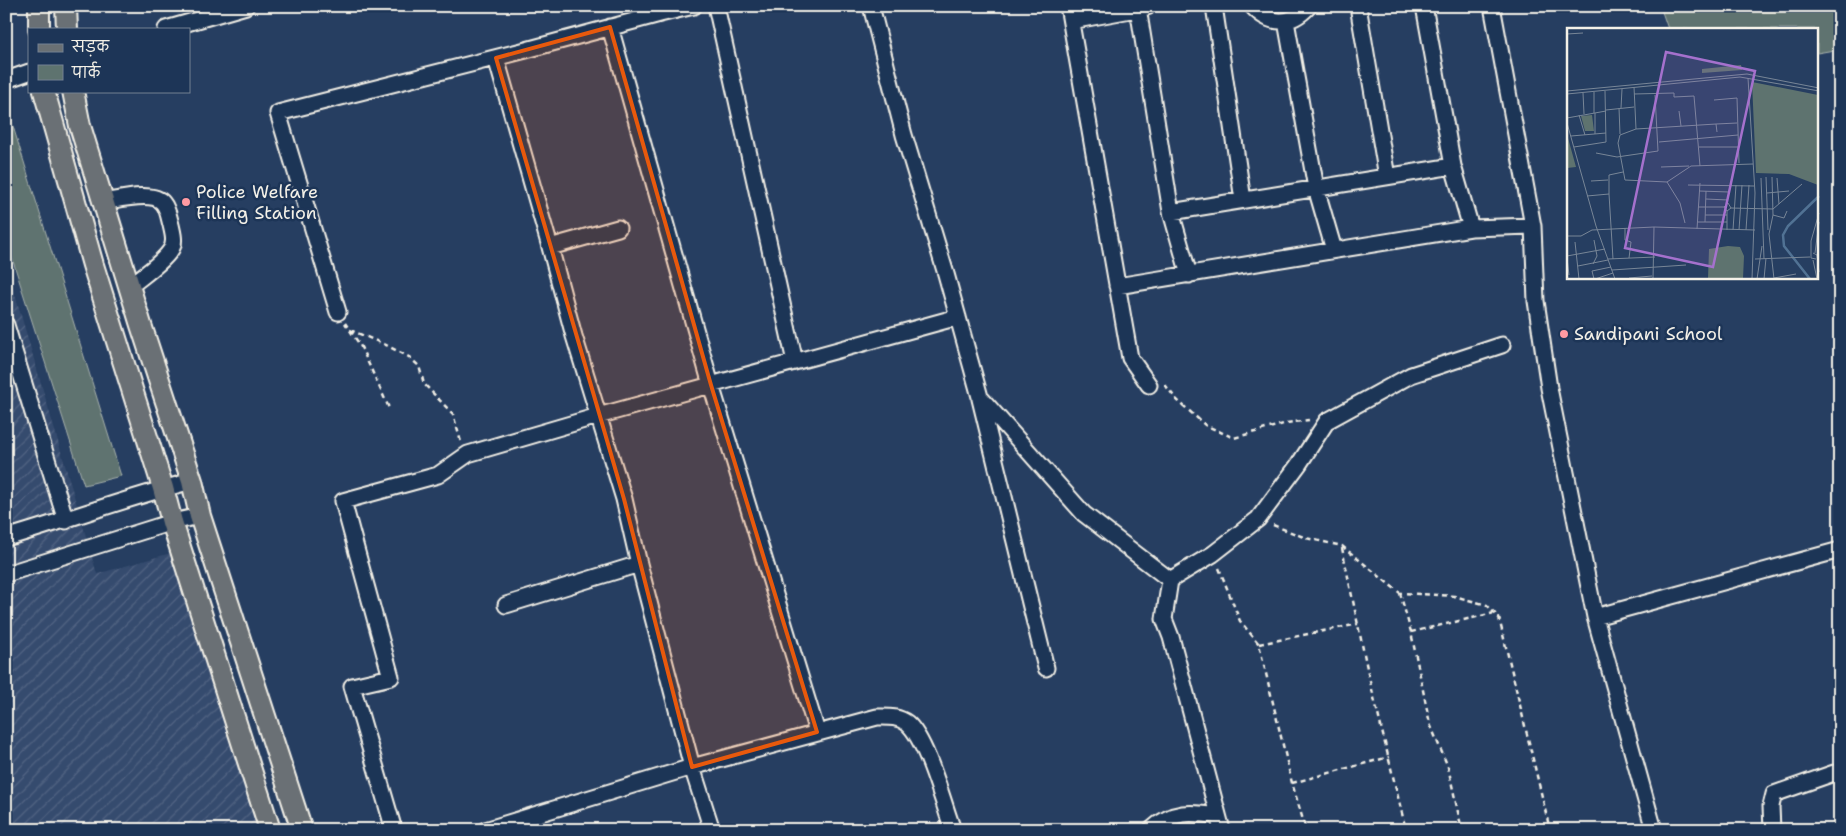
<svg xmlns="http://www.w3.org/2000/svg" width="1846" height="836" viewBox="0 0 1846 836" font-family="'Shantell Sans','Playpen Sans Deva',sans-serif">
  <style>
    .industrial { fill: url(#industrial-furrows) }
    .green { fill: #5e736f; stroke: #a9b2ac }
    .lines { fill: none; stroke-linecap: round; stroke-linejoin: round }
    .minor-casing { stroke: #f4f1e8; stroke-width: 19 }
    .major-casing { stroke: #f4f1e8; stroke-width: 24 }
    .path { stroke: #f4f1e8; stroke-width: 2.5; stroke-dasharray: 5 4; stroke-linecap: butt }
    .minor { stroke: #1d3557; stroke-width: 15 }
    .major { stroke: #6a7074; stroke-width: 20 }
    .marked { fill: #e8590c; fill-opacity: 0.2; stroke: #e8590c; stroke-width: 4; stroke-linejoin: round }
    .poi-dot { fill: #ff9aa2; stroke: #1d3557; stroke-width: 2 }
    .labels { text-anchor: middle; dominant-baseline: central; stroke-width: 5; stroke-linejoin: round; paint-order: stroke }
    .poi-label { font-size: 18px; fill: #f4f1e8; stroke: #1d3557; text-anchor: start }
    .inset-river { fill: none; stroke: #517294; stroke-width: 2.5 }
    .inset-road { fill: none; stroke: #788697; stroke-width: 1 }
    .view { fill: #a571cd; fill-opacity: 0.15; stroke: #a571cd; stroke-width: 2.5 }
    .inset-edge { fill: none; stroke: #f4f1e8; stroke-width: 2.5 }
  </style>
  <defs>
    <pattern id="industrial-furrows" width="10" height="10" patternUnits="userSpaceOnUse" patternTransform="scale(1.25)"><rect width="10" height="10" fill="#354b6e"/><path d="M-1 1l2-2M0 10L10 0M9 11l2-2" fill="none" stroke="#536583"/></pattern>
  </defs>
  <rect width="100%" height="100%" fill="#263e61"/>
  <filter id="ink" filterUnits="userSpaceOnUse"><feTurbulence type="fractalNoise" baseFrequency=".02" numOctaves="2"/><feDisplacementMap in="SourceGraphic" scale="10" xChannelSelector="R" yChannelSelector="G"/><feConvolveMatrix kernelMatrix="1 2 1 2 8 2 1 2 1" color-interpolation-filters="sRGB"/></filter>
  <g filter="url(#ink)">
    <!-- industrial -->
    <path class="industrial" d="M6,264l91,310 81,-23 87,279h-259z"/>
    <!-- green -->
    <path class="green" d="M1261,6h38l-27,7z
      M1660,6h180v43l-23,4v-24h-149z
      M11,120l110,356 -37,9 -78,-246v-117z"/>
    <g class="lines">
      <defs>
        <path id="minor" d="M716,6l79,356
          M871,6l33,129 42,139 34,123 104,117 86,66
          M1068,6l62,352 19,27
          M1214,6l29,194
          M1252,6c18,20 39,20 57,0
          M1358,6l29,171
          M1424,6l29,160 18,62
          M1492,6l41,220 3,75 13,87 46,229 59,213
          M1138,8l33,204 18,63
          M1071,21l76,-14
          M1286,21l30,167 18,62
          M610,27l101,358 106,347
          M166,29l80,-23
          M496,58l54,189
          M6,80l23,-8
          M103,202c14,-2 50,-12 60,1 5,6 6,15 8,22 2,9 5,18 -1,26 -10,14 -28,25 -41,36
          M1171,212l282,-46
          M618,228l-68,19 24,89 50,163 15,65 53,203 20,63
          M1117,286l354,-58 62,-2
          M338,312l-60,-199 248,-63 134,-36 34,-8
          M6,325l60,196
          M980,399l66,269
          M6,538c62,-18 123,-41 186,-57
          M6,574l166,-52 28,-6
          M506,605l133,-41
          M1595,617l245,-67
          M394,830l-42,-144 39,-9 -48,-176 95,-26 30,-21 130,-38 360,-99
          M485,830l207,-63 185,-50c10,0 21,-1 30,6 20,17 36,80 46,107
          M1151,830c22,-20 40,-18 67,-14
          M1222,830l-51,-193 -7,-18 6,-39 43,-26 45,-35 41,-55 28,-43 84,-46 91,-30
          M1772,830l-1,-24 3,-12 60,-21 6,1"/>
        <path id="major" d="M66,6l1,23
          M39,29v-23
          M44,91l49,174 70,223 9,34 98,308
          M73,91l7,35 61,199 51,156 8,35 102,314"/>
      </defs>
      <!-- minor casing -->
      <use href="#minor" class="minor-casing"/>
      <!-- major casing -->
      <use href="#major" class="major-casing"/>
      <!-- path -->
      <path class="path" d="M345,323l15,22 29,63
        M350,330l36,15 23,12 10,9 5,18 29,30 8,28
        M1164,386h2l10,13 29,26 29,13 53,-15 22,-3
        M1273,525l33,13 36,8 58,47 54,3 33,9 12,13 51,212
        M1342,548l26,125 38,157
        M1219,568l21,53 19,23 33,139 14,47
        M1400,593l11,39 19,92 18,43 14,63
        M1411,632l83,-19
        M1259,644l99,-20
        M1292,783l97,-26"/>
      <!-- minor -->
      <use href="#minor" class="minor"/>
      <!-- major -->
      <use href="#major" class="major"/>
    </g>
  </g>
  <!-- marked area -->
  <path class="marked" d="M610,27l101,358 106,347 -125,35 -68,-268 -128,-441z"/>
  <!-- markers -->
  <g class="poi-dot">
    <circle cx="186" cy="202" r="5"/>
    <circle cx="1564" cy="334" r="5"/>
  </g>
  <g class="labels">
    <!-- poi labels -->
    <g class="poi-label">
      <text x="196" y="192">Police Welfare<tspan x="196" dy="21">Filling Station</tspan></text>
      <text x="1574" y="334">Sandipani School</text>
    </g>
  </g>
  <!-- overview -->
  <g transform="translate(1567 28)">
    <rect width="251" height="251" fill="#263e61"/>
    <path d="M185,54l66,13v90l-29,-11 -33,-1z" fill="#5e736f"/>
    <path d="M174,37l1,5 -40,3v-4zM25,87l2,16h-9l-4,-15zM0,109l1,1 8,29 -9,1zM161,218l12,1 4,9 -1,23h-35l1,-30z" fill="#5e736f"/>
    <path class="inset-river" d="M243,251l-26,-33 -1,-11 5,-9 31,-30"/>
    <path class="inset-road" d="M0,6l16,-1M181,50l7,115 -3,86M67,59l2,42M0,63l180,-17 72,14M27,64v21M16,65l1,21M0,66l173,-17 79,14M67,66l40,-1v4l20,-1 6,70M147,72l23,-2 2,65M52,80l1,26M54,80l1,-19M39,82l28,-3M112,83l2,15M28,85v21M12,87l6,20M0,90l39,-7M0,95l29,103 19,53M149,96l21,-1M150,104l-1,-8 -80,5 -16,6 -2,8 7,37 42,2 24,-16 62,-2M4,108l35,-3M92,114l79,-7M7,119l32,-5 -1,-51M132,119h40M29,125l21,4 41,-6 -3,-56M94,139l28,-1M199,149l2,53M205,149l1,38 -4,19 5,45M194,150l3,81M210,150l2,26M24,153l17,-1M100,154l13,21 5,20M121,157l66,1M132,163l30,1M200,165l22,-2M42,166l4,65M20,168l22,-2v-19l14,-3M139,171l22,1M131,179h26M164,180l42,1 29,-25M138,187h22M206,187l11,3 3,-7M131,194h29M138,194l1,-31M58,200v12l6,2 -2,16M130,201l3,-46M160,202v-19l-3,-4 4,-4 3,5 -4,3M166,202l3,-45M172,202l3,-45M179,202l3,-45M0,208h14l11,-6 62,-3 101,3M8,214l4,37M246,225l4,2 2,17M248,225l4,-31M0,228l38,-7M0,230l2,17M41,231l47,-2M188,231l55,-2M249,231l-5,-1v-17l8,-28M246,232l4,19M26,236l4,-8 -3,-16M11,238l30,-6M45,242l74,-5M62,250l23,-2M207,250l22,-4M27,251l-2,-8 19,-4M28,251l18,-6M86,251l1,-52M190,251l5,-33M197,251l2,-21"/>
    <path class="view" d="M99,24l89,19 -42,196 -88,-19z"/>
    <rect width="251" height="251" class="inset-edge"/>
  </g>
  <!-- margin -->
  <rect width="1846" height="836" fill="none" stroke="#1d3557" stroke-width="25"/>
  <rect x="12" y="12" width="1821" height="811" fill="none" stroke="#f4f1e8" stroke-width="2" filter="url(#ink)"/>
  <!-- legend -->
  <rect x="28" y="28" width="162" height="65" fill="#1d3557" stroke="#738091"/>
  <rect x="38" y="44" width="25" height="8" fill="#6a7074" stroke="#738091"/>
  <text x="72" y="52" font-size="15" fill="#f4f1e8">सड़क</text>
  <rect x="38" y="65" width="25" height="15" fill="#5e736f" stroke="#738091"/>
  <text x="72" y="78" font-size="15" fill="#f4f1e8">पार्क</text>
</svg>
